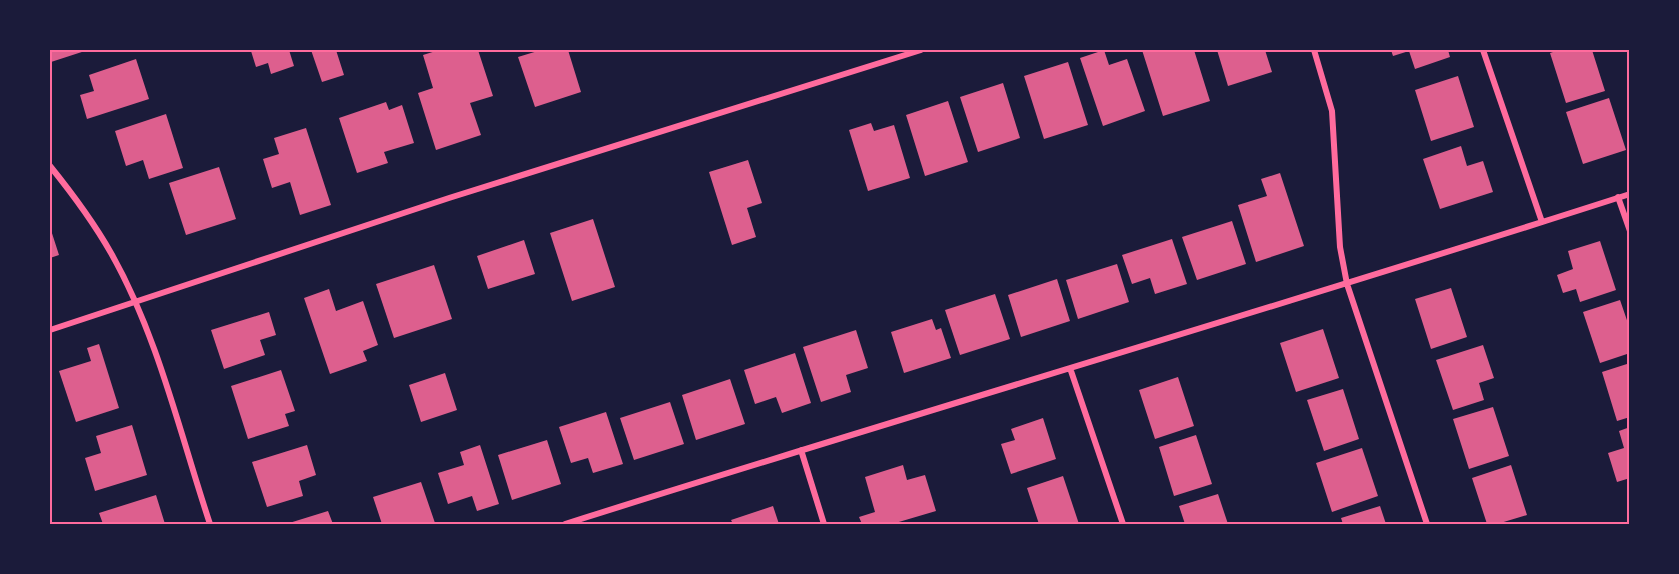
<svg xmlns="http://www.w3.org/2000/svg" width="1679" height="574" viewBox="0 0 1679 574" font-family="Poppins,sans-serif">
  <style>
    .building { fill: #dd5f8e }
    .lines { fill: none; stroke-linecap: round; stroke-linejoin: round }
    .minor { stroke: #ff6b9d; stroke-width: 6 }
    .neatline { fill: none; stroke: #ff6b9d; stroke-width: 2 }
  </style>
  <rect width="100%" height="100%" fill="#1b1b3a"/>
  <!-- building -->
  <path class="building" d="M50,50h38l-37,12z
    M256,50h33l5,16 -23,8 -3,-11 -12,4 -5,-16z
    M311,50h25l8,25 -22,7z
    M439,50h39l15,46 -23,7 11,32 -45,15 -18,-57 15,-5 -10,-33z
    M541,50h27l13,42 -46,15 -17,-50z
    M1104,50l5,15 18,-6 18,52 -42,15 -23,-68z
    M1142,50h52l16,51 -47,15z
    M1217,50h48l7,22 -44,14z
    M1391,50h57l2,7 -35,12 -6,-18 -16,5z
    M1559,50h33l13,41 -39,12 -16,-50z
    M136,59l13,40 -62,20 -7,-24 14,-4 -5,-16z
    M1068,62l20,63 -44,14 -20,-63z
    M1458,76l16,51 -43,14 -16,-51z
    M1003,83l17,55 -42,14 -18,-55z
    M1609,98l17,52 -43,14 -17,-52z
    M948,101l20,61 -43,14 -19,-61z
    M386,102l3,8 13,-5 12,38 -30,9 4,11 -31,10 -18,-55z
    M166,114l17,54 -34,11 -6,-19 -17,6 -11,-35z
    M871,123l3,8 20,-6 16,53 -42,13 -19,-61z
    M306,128l25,77 -31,10 -10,-33 -18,6 -9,-29 16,-5 -5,-16z
    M1461,146l6,20 16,-5 10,31 -53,17 -17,-50z
    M748,160l14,43 -15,5 9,29 -24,8 -23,-73z
    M219,167l17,52 -50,16 -17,-52z
    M1280,173l24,73 -48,16 -18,-57 29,-9 -6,-17z
    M593,219l22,68 -43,14 -22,-68z
    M1232,221l14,43 -49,16 -15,-43z
    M50,227l9,28 -9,3z
    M1172,239l15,45 -32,10 -5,-16 -18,6 -10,-29z
    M524,240l11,34 -47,15 -11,-33z
    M1600,241l16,49 -36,12 -4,-13 -13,4 -6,-18 16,-6 -5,-18z
    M1117,264l12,38 -51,17 -12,-39z
    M434,265l18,54 -58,19 -18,-54z
    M1057,279l13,42 -49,16 -13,-42z
    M1451,288l16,49 -36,12 -16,-50z
    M329,289l7,22 27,-10 15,44 -15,6 4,10 -37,13 -26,-76z
    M995,294l15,45 -50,16 -15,-45z
    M1620,300l10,29v24l-30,10 -17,-51z
    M269,312l7,23 -16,5 5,15 -41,14 -13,-39z
    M932,319l4,11 5,-2 10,30 -47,15 -13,-41z
    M1323,329l16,49 -43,14 -16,-49z
    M856,330l12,38 -22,7 5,17 -30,10 -18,-55z
    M99,344l20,64 -43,14 -17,-51 32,-10 -4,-13z
    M1483,345l11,33 -15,5 5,17 -31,10 -17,-50z
    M795,353l16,50 -29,10 -6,-16 -21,7 -11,-34z
    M1630,363v54l-13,4 -15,-49z
    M281,370l14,41 -10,3 4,12 -41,13 -17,-53z
    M445,373l12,37 -36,12 -12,-37z
    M1178,377l16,49 -39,13 -16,-49z
    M730,379l15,45 -49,16 -14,-45z
    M1343,389l16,50 -35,12 -17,-51z
    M670,402l14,42 -50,16 -14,-42z
    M1493,407l16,49 -40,13 -16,-50z
    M606,412l17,52 -30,9 -5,-15 -17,5 -12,-36z
    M1043,418l13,41 -45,15 -10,-30 14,-4 -4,-11z
    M132,425l15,50 -52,16 -10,-33 16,-5 -5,-17z
    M1630,427v51l-13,4 -9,-29 16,-5 -5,-17z
    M1196,435l16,49 -38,12 -15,-49z
    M547,440l14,44 -49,16 -14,-45z
    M307,445l9,30 -17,6 4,15 -36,11 -15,-45z
    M480,445l19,59 -22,7 -5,-15 -24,8 -10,-31 26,-8 -4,-13z
    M1362,448l16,48 -46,16 -16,-49z
    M903,465l4,15 18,-5 11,36 -44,13h-30l-3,-7 16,-5 -10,-35z
    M1511,465l16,50 -30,9h-10l-15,-46z
    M1063,476l16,48h-40l-12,-36z
    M421,482l14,41 -53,1 -9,-27z
    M1218,494l10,30h-43l-6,-18z
    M156,495l9,29h-62l-4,-11z
    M773,506l6,18h-46l-2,-4z
    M1380,506l6,18h-43l-2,-6z
    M328,511l5,13h-47z"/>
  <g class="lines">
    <!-- minor -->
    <path class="minor" d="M1314,50l18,61 8,136 7,37 80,240
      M1483,50l59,172
      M50,166c21,26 44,57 61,87 47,83 69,181 99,271
      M1618,197l12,34
      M50,330l399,-132 472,-148
      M1070,368l53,156
      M801,450l23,74
      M565,524c354,-112 711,-216 1065,-330"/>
  </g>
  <!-- border -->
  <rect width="1679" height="574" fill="none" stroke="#1b1b3a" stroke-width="102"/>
  <rect x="51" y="51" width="1577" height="472" class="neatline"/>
</svg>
